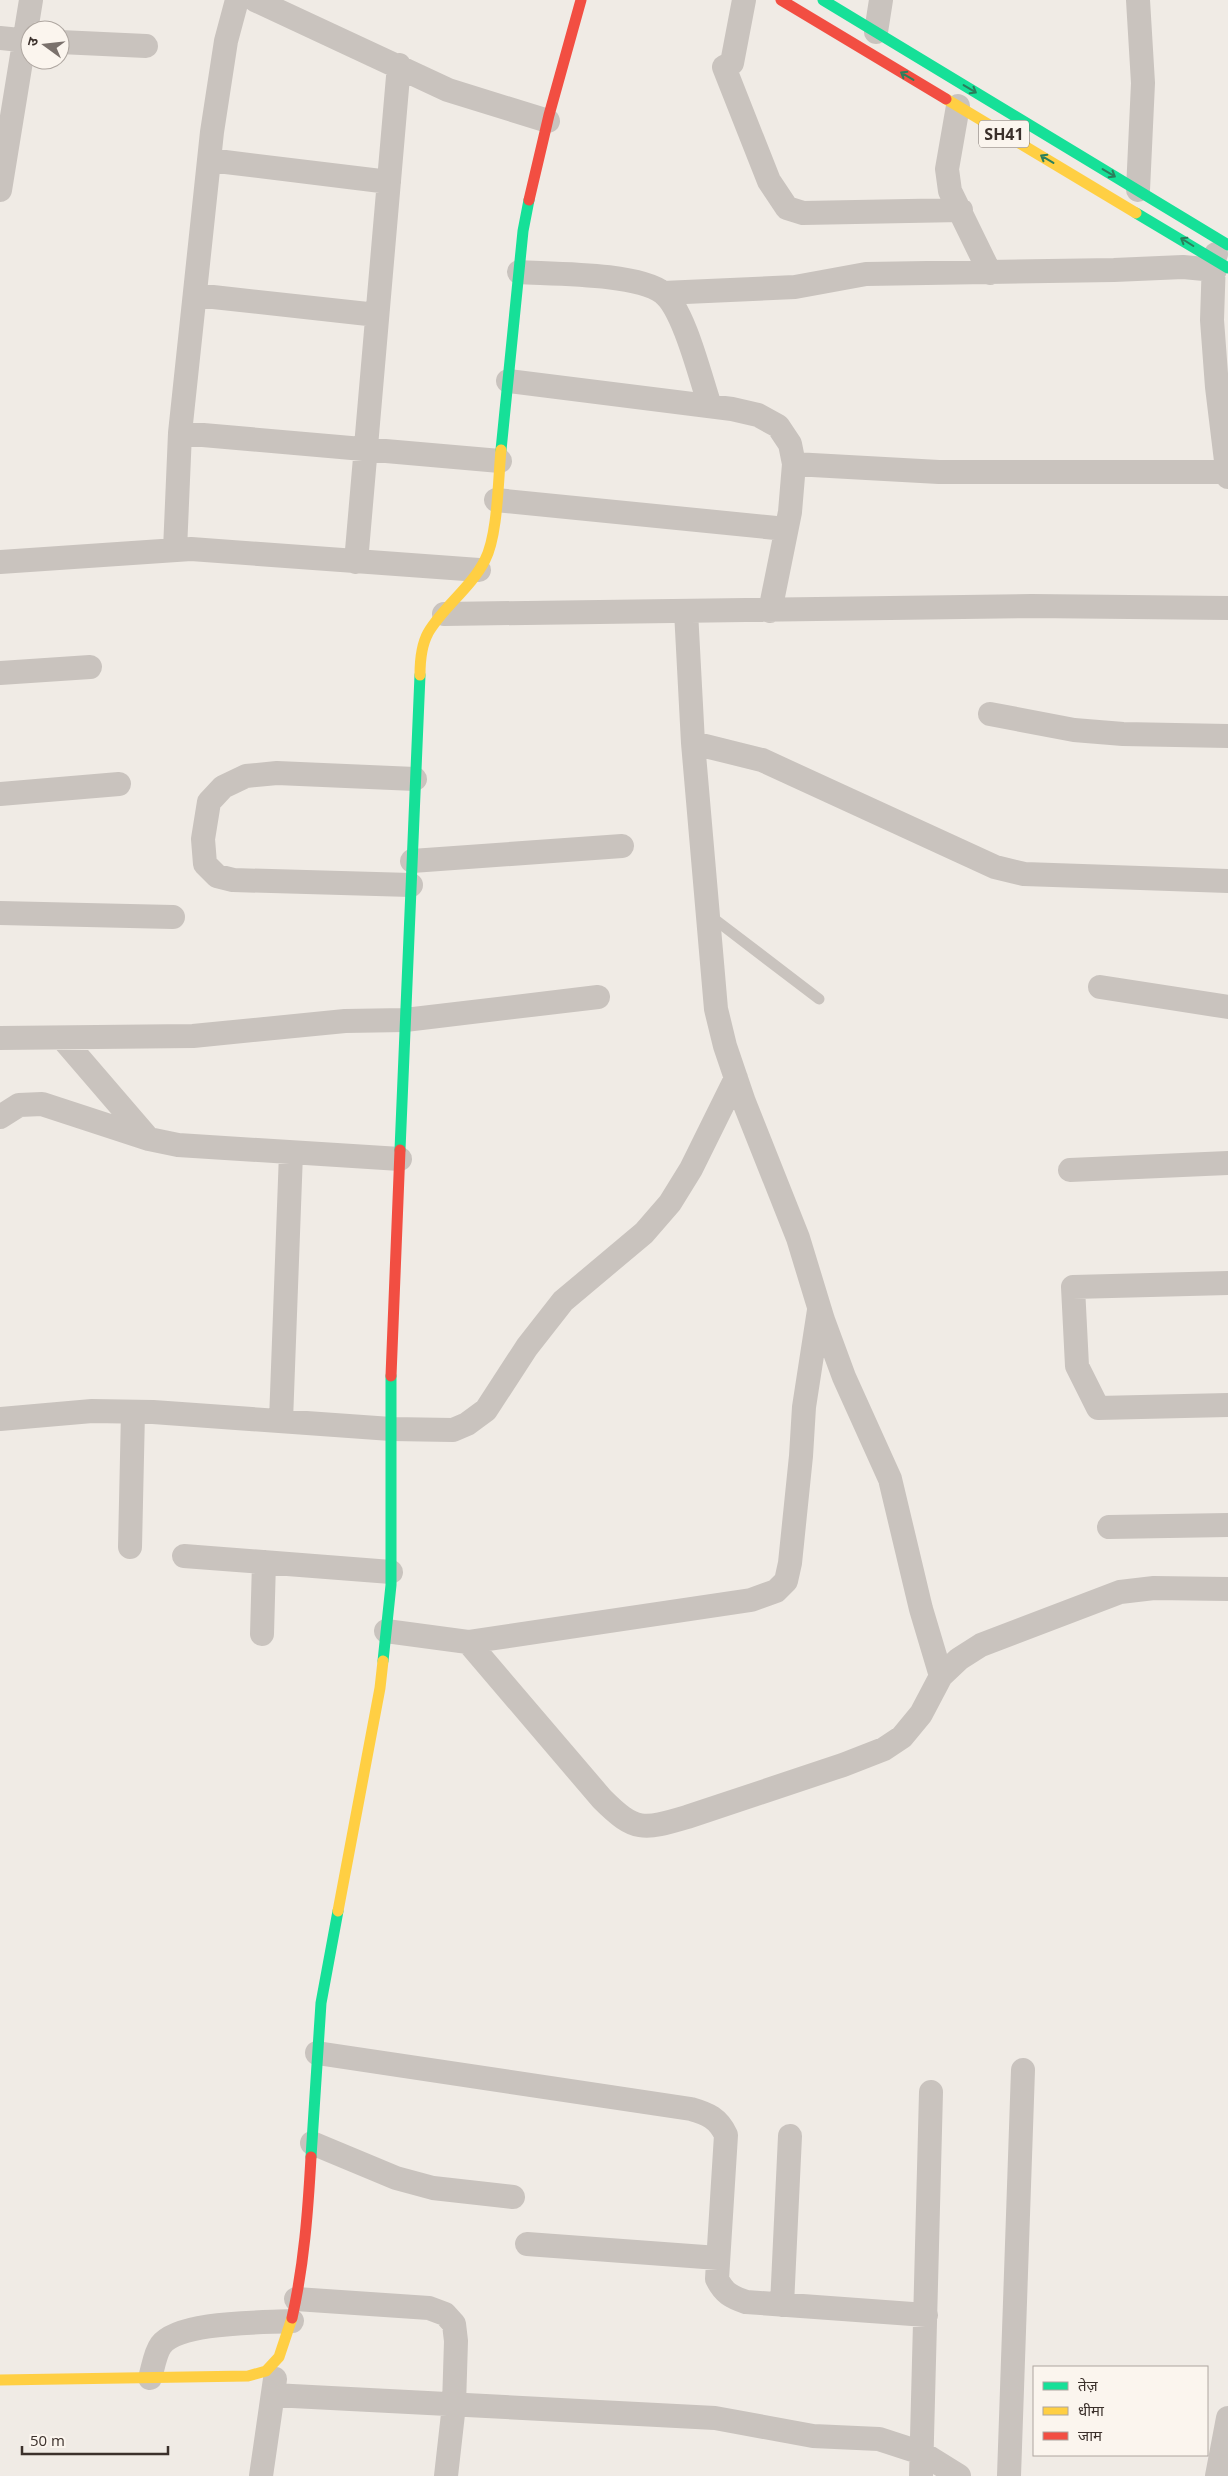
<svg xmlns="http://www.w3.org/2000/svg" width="1228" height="2476" viewBox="0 0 1228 2476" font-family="'Open Sans','Noto Sans Devanagari',sans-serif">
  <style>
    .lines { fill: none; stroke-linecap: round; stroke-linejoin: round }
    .lane { stroke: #c9c3be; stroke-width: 11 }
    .street { stroke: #c9c3be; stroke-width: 24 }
    .fast { stroke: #16e098; stroke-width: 11 }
    .slow { stroke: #ffcf43; stroke-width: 11 }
    .jam { stroke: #f24e42; stroke-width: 11 }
    .oneway { stroke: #2a7f5c }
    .labels { text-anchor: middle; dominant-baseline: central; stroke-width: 4; stroke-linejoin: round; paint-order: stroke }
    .shield { fill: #fbf5ee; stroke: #756b66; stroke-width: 1 }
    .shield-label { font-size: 16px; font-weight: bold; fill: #3b302b }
  </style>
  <rect width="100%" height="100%" fill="#f0ebe5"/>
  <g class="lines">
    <!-- lane -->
    <path class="lane" d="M709,915l110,84"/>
    <!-- street -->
    <path class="street" d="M255,0l193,90 100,31
      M744,0l-12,63 -8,4 45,114 18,27 16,5 158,-3
      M1138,0l5,83 -5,107
      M876,32l5,-32
      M0,38l30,3
      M60,42l86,4
      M958,106l-11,63 3,22 40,82
      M209,160l180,22
      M0,190l31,-190
      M1216,254l-2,5 -2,61 5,67 11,90
      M519,272c34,2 119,1 144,21 21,16 38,87 47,113
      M663,293l132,-6 71,-13 248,-4 69,-3 32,3
      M195,295l182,20
      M508,381l224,28 26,6 20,11 12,18 4,20 -4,48 -20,99
      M180,433l320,28
      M794,464l145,8h289
      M496,500l290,29
      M175,550l5,-117 32,-301 14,-91 11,-41
      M0,562l191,-13 288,21
      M356,562l43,-497
      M686,611l7,132 23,266 9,37 19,56 54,136 25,82 21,57 46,102 31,130 20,67
      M444,614l587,-8 197,2
      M0,673l90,-6
      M990,714l84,16 49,4 105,2
      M693,743l69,17 233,107 29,7 204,7
      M0,794l119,-10
      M412,861l210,-15
      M411,885l-178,-5 -16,-4 -12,-12 -2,-25 6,-37 14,-15 23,-11 31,-3 138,6
      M0,913l173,4
      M1100,987l128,20
      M0,1038l193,-2 152,-15 60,-1 193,-23
      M62,1038l86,100
      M0,1117l19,-12 23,-1 107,35 29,6 222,14
      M1070,1170l158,-7
      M1228,1283l-155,4 4,79 21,42 130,-3
      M0,1419l92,-8 61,1 238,17 62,1 14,-6 19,-14 41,-63 36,-46 81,-68 26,-30 21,-34 45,-91
      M281,1421l10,-268
      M1109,1527l119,-2
      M130,1547l3,-135
      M184,1556l207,16
      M386,1631l82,11 283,-42 25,-9 10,-10 4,-18 11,-107 3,-49 15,-97
      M262,1634l2,-72
      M468,1642l134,157c33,33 41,31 85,18l156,-52 41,-16 18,-12 19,-23 20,-38 18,-17 22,-14 139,-53 34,-4 74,1
      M317,2053l374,56c17,5 27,9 35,26l-9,144c7,14 14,18 29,23l180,13
      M312,2143l84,35 37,10 80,9
      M527,2244l191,14
      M296,2299l133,9 16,6 9,10 2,17 -2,64 -8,71
      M782,2305l8,-169
      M150,2378c3,-10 5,-25 11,-33 18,-24 101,-22 131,-24
      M273,2395l442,23 98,18 66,3 43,14 37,23
      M261,2476l14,-97
      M921,2476l10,-384
      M1009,2476l14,-406
      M1217,2476l11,-58"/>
    <!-- fast -->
    <path class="fast" d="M823,0l405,245
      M1136,213l92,55
      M501,450l22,-219 6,-31
      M400,1150l20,-475
      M383,1661l8,-76v-209
      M311,2157l10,-154 17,-92"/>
    <!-- slow -->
    <path class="slow" d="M946,99l190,114
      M420,675c0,-13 2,-31 8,-42 15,-26 43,-45 57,-73 13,-25 13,-80 16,-110
      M338,1911l42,-223 3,-27
      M0,2380l248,-4 18,-5 13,-14 13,-39"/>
    <!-- jam -->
    <path class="jam" d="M781,0l165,99
      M529,200l20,-85 32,-115
      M391,1376l9,-226
      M292,2318c12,-53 16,-107 19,-161"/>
  </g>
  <!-- one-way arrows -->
  <defs><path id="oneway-shaft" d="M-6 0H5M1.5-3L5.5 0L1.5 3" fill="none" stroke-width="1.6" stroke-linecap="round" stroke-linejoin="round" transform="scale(1.25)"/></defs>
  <g class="oneway">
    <use href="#oneway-shaft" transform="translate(907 76) rotate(-149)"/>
    <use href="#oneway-shaft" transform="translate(970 89) rotate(31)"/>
    <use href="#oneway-shaft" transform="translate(1047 159) rotate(-149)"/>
    <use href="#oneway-shaft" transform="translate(1109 173) rotate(31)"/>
    <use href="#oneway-shaft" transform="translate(1187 242) rotate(-148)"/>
  </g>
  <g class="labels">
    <!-- shield labels -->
    <rect class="shield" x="979" y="120.5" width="50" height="27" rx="4"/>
    <g class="shield-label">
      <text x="1004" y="134">SH41</text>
    </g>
  </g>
  <!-- legend -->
  <rect x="1033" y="2366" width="175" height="90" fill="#fbf5ee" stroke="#aea6a0"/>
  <rect x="1043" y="2382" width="25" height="8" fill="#16e098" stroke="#aea6a0"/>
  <text x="1078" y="2391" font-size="15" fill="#3b302b">तेज़</text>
  <rect x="1043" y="2407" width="25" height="8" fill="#ffcf43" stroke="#aea6a0"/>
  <text x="1078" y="2416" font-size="15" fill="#3b302b">धीमा</text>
  <rect x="1043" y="2432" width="25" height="8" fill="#f24e42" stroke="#aea6a0"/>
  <text x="1078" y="2441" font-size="15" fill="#3b302b">जाम</text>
  <!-- north arrow -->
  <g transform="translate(45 45) rotate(285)"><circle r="24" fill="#fbf5ee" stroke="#aea6a0"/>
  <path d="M0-4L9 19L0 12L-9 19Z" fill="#7a716c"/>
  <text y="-8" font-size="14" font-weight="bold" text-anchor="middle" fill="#3b302b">उ</text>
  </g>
  <!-- scale -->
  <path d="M22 2446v8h146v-8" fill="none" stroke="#3b302b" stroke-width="2.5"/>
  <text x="30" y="2446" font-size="15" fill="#3b302b" stroke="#fbf5ee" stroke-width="4" paint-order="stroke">50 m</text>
</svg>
